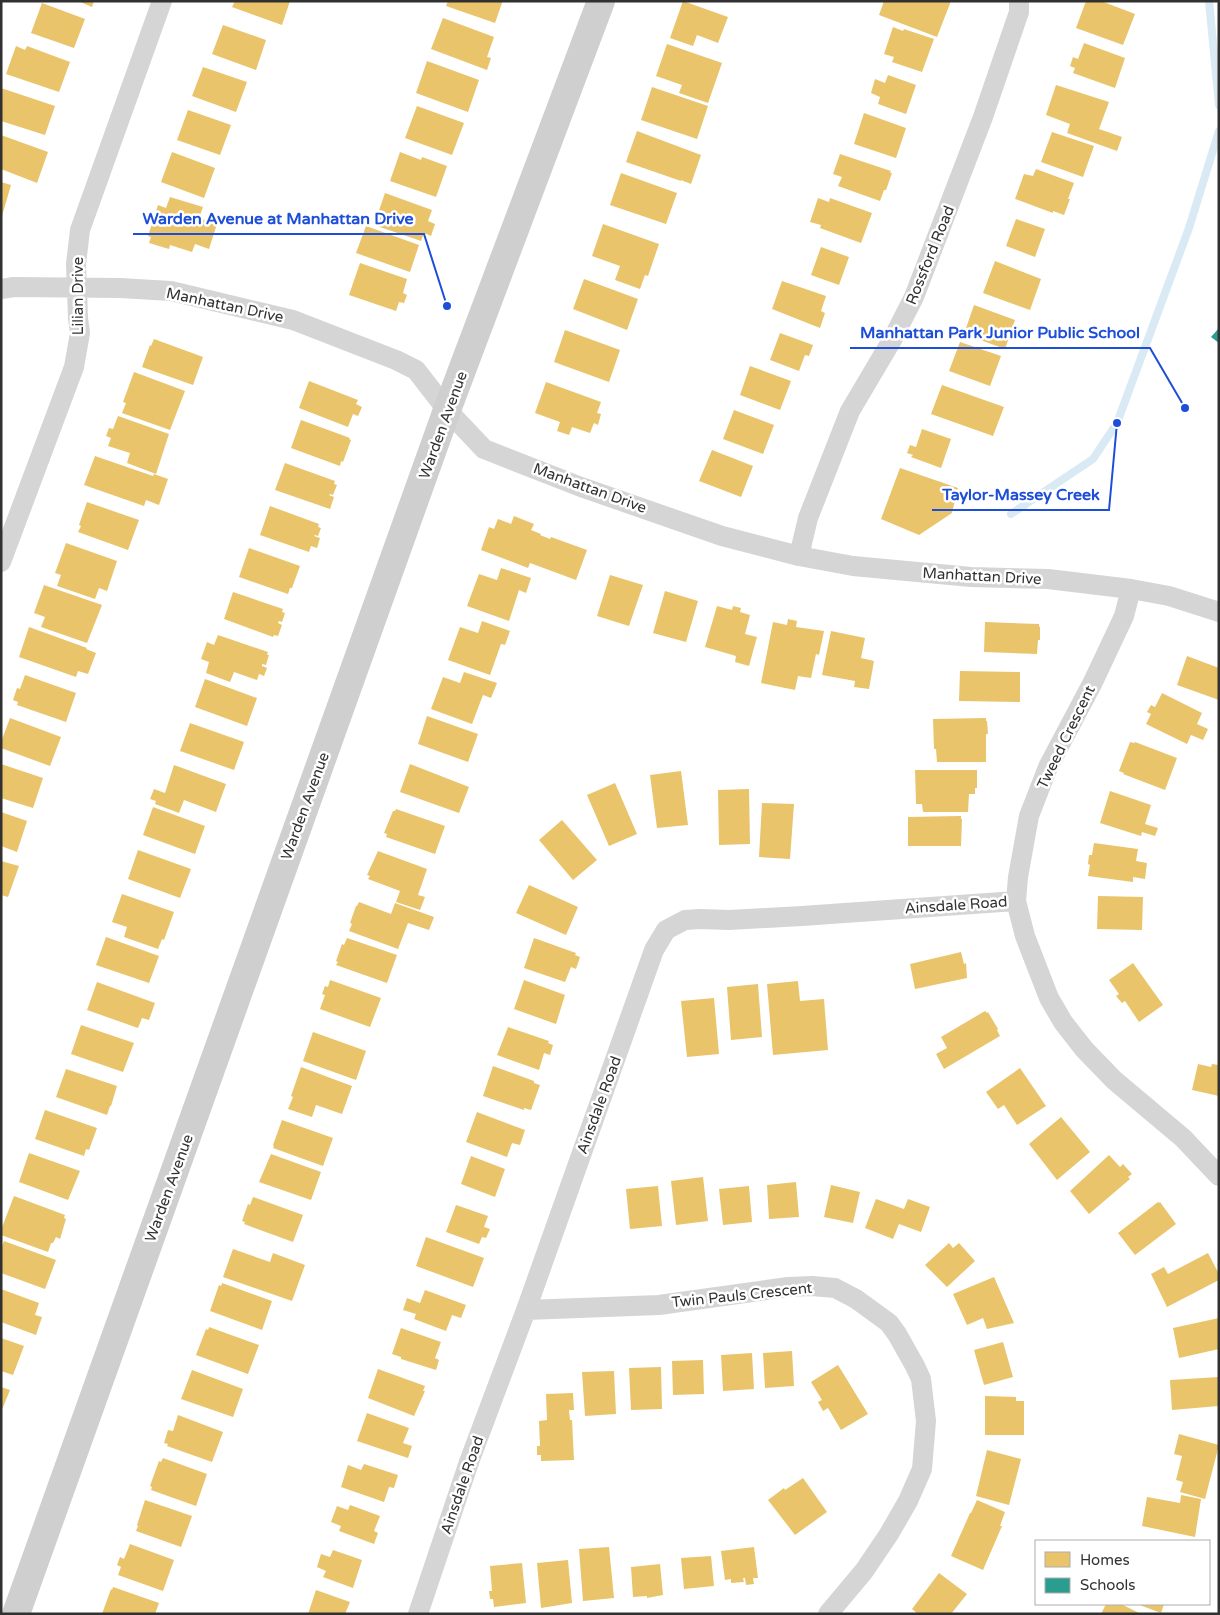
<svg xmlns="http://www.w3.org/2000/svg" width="1220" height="1615" viewBox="0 0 1220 1615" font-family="'Varela Round',sans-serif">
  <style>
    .homes { fill: #e9c46a }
    .schools { fill: #2a9d8f }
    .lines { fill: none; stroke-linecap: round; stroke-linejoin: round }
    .stream { stroke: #d9eaf4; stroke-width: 8 }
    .minor { stroke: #d5d5d5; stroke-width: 20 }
    .secondary { stroke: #cfcfcf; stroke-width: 28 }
    .labels { text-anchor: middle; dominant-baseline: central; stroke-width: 5; stroke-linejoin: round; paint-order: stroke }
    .street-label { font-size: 15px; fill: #313131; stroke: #fff }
    .leader { fill: none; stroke: #1d4ed8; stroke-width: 2 }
    .callout-dot { fill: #1d4ed8; stroke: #fff; stroke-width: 2 }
    .callout-label { font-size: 16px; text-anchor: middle; font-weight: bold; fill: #1d4ed8; stroke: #fff; stroke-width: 5; stroke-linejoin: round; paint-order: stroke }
  </style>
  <rect width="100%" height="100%" fill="#fff"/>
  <!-- homes -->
  <path class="homes" d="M78,1h16l-2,6z
    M235,1h55l-8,24 -50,-18z
    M448,1h54v2l-7,20 -49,-17z
    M683,1l45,16 -10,26 -21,-8 -4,11 -23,-8z
    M884,1h67l-14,36 -58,-22z
    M1086,1h15l34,13 -12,31 -47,-17z
    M42,3l43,16 -11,29 -43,-15z
    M443,18l51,19 -7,20 4,1 -4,12 -56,-21z
    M223,25l43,15 -10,30 -44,-16z
    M893,27l10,4 1,-2 30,10 -12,33 -30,-10 2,-5 -10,-3z
    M1084,43l41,15 -10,30 -42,-15 2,-5 -5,-2 3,-9 5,2z
    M667,44l55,19 -14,40 -29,-10 3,-8 -26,-9z
    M16,46l9,4 2,-4 43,16 -11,30 -53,-18z
    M427,61l52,19 -11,32 -52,-19z
    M203,67l44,15 -11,30 -44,-16z
    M888,75l28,10 -10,29 -28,-10 2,-7 -9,-4 4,-14 10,4z
    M1056,85l53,17 -10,27 23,8 -5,14 -50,-18 3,-9 -24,-9z
    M652,87l56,19 -11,33 -56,-19z
    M1,88l54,18 -10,29 -44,-14z
    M417,106l47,17 -12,32 -47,-17z
    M188,110l43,15 -11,30 -43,-15z
    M864,113l42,15 -10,30 -42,-14z
    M637,131l64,24 -10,29 -10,-4v1l-55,-19z
    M1052,132l42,14 -11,31 -42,-15z
    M1,135l47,17 -11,31 -36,-14z
    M172,152l43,16 -11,30 -43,-16z
    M400,152l21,8 1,-3 25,9 -11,31 -46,-16z
    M840,154l51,17 -1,2h2l-6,17h-2l-4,11 -42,-15 4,-9 -9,-3z
    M1036,169l38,14 -6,16h2l-6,16 -11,-4v2l-38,-14 9,-25 9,2z
    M621,173l56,20 -11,31 -56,-19z
    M1,182l10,3 -9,31 -1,-1z
    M385,193l47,17 -4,11 7,3 -4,12 -7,-3 -3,8 -47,-16z
    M170,197l33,10 -4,11 18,6 -8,25 -14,-5 -3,8 -22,-7 -1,4 -20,-6 2,-6 -3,-1 10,-31 8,3z
    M818,198l11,4 1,-4 42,15 -11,30 -41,-15 1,-3 -11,-3z
    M1016,219l29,10 -10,28 -29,-11z
    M603,224l56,20 -11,32 -3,-1 -5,14 -25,-9 5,-14 -28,-10z
    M366,226l53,19 -9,27 -54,-19z
    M821,247l28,10 -10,28 -28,-10z
    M995,261l46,18 -11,31 -47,-17z
    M360,263l47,16 -4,14 4,2 -3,8 -5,-1 -3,9 -47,-16z
    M584,279l54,20 -11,31 -54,-21z
    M782,281l44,15 -5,15 4,2 -5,15 -48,-19z
    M974,305l41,15 -10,29 -41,-15z
    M565,330l55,20 -11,32 -55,-20z
    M780,333l33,12 -4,11 -4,-1 -6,16 -29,-11z
    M154,339l49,18 -10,28 -51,-18 8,-22 1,1z
    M960,342l41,14 -11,30 -41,-15z
    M750,366l41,15 -11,29 -40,-15z
    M134,372l51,19 -15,39 -48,-17 4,-10 -3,-1z
    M309,381l49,19 -2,4 6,3 -4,9 -5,-2 -5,13 -49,-19z
    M546,382l55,20 -4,11 4,1 -3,11 -4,-2 -4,10 -18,-6 -3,8 -12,-4 3,-9 -25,-9z
    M942,385l62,22 -11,29 -62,-22z
    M734,410l40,15 -11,29 -40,-15z
    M118,416l51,18 -13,40 -29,-11 3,-10 -22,-7 3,-8 -5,-2 3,-8 4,1z
    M301,420l49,18 -1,1 2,1 -8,22 -2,-1 -1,5 -49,-18z
    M922,429l29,10 -10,29 -30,-11 2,-2 -6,-2 3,-8 6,2z
    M712,450l41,16 -12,31 -42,-16z
    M95,456l58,20 1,-2 14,5 -9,26 -13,-5 -2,6 -60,-21z
    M285,463l50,18 -1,3 3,1 -4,10 -3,-1 -1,1 5,2 -4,12 -55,-19z
    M900,468l58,20 -6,25 -33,22 -38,-16z
    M87,502l52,18 -11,30 -50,-18 3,-6 -2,-1z
    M270,506l49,18 -1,3 3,1 -3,8 -3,-1 -1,1 6,2 -3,10 -6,-2 -2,6 -49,-17z
    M514,516l20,8 -3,6 10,4 -1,1 10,4 1,-2 36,13 -11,30 -46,-17 -2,5 -47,-18 8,-23 5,2 4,-10 13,5z
    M66,543l51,18 -10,30 -8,-3 -4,11 -38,-13 4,-11 -6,-2z
    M249,548l51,18 -8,22h-2l-2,6 -49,-17z
    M501,568l30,10 -5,15 -7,-3 -10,31 -42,-15 12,-32 18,6z
    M610,575l33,10 -14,41 -32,-10z
    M44,585l58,20 -15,38 -46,-16 4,-10 -11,-4z
    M665,591l33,10 -12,41 -33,-9z
    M233,592l50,17 -1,3 3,1 -3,9 -3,-1 -1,2 4,2 -4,11 -4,-1 -1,2 -49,-18z
    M717,606l15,4 1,-4 8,2 -1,4 10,3 -5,19 12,3 -8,29 -14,-4 1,-6 -31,-9z
    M788,619l9,2 -1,6 28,4 -5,24 -3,-1 -5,24 -13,-2 -3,14 -34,-7 12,-61 14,3z
    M482,621l28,10 -5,14 -4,-1 -11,31 -42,-15 12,-33 18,6z
    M985,622l54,2v2l1,1v13h-2l-1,14 -53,-2z
    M29,627l58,21 -1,1 10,4 -8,21 -10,-3 -2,6 -57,-20z
    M831,631l34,7 -4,20 13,3 -5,28 -15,-2 1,-6 -33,-6z
    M218,635l50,17 -1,3h2l-3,10 -4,-1v2l5,2 -3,8 -5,-2 -2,6 -23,-8 -4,10 -24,-9 3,-11 -8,-3 6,-17 7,3z
    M1187,656l32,12v32l-42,-15z
    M960,671l60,1v30l-61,-1z
    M464,672l33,11 -6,15 -8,-3 -11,29 -41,-15 12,-32 17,6z
    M25,675l51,18 -10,29 -49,-17 1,-3 -5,-2 4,-12 3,1z
    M205,679l52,19 -10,28 -52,-19z
    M1162,693l40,20 -5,11 11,5 -5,11 -12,-5 -4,9 -41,-20 5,-10 -4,-2 4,-7 4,2z
    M427,716l51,18 -10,28 -50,-18z
    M10,718l51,19 -11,29 -49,-18v-6z
    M986,718v3h1l1,13h-2v28h-49l-1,-13h-2l-1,-30z
    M190,723l54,19 -10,28 -54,-19z
    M1130,742l4,1 1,-1 42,16 -12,32 -42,-16 1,-1 -5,-2z
    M1,764l42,14 -10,30 -32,-10z
    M410,764l59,23 -10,26 -59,-21z
    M174,765l52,19 -10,28 -32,-12 -5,13 -24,-9 1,-3 -6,-2 4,-10 11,4z
    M915,770h62v18h-2v6h-6l-1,18h-45l-1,-8h-6v-4z
    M681,771l7,54 -31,3 -7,-53z
    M615,783l22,51 -28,12 -22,-51z
    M749,789l1,55 -31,1 -1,-55z
    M1110,791l41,14 -6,19 13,4 -3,8 -13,-4 -1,4 -41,-13z
    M762,803l32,1 -4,55 -31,-2z
    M153,807l52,19 -10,28 -52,-19z
    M396,809l49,17 -10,28 -49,-17 1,-3 -3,-1 9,-22h2z
    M1,812l26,9 -10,31 -16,-6z
    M961,816v3h1l-1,27h-53v-29z
    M562,820l35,40 -24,20 -34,-40z
    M1094,843l44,6 -2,12 11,2 -2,16 -12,-2v5l-45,-6 2,-11 -2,-1 1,-9h3z
    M138,850l53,19 -11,29 -52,-19z
    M378,851l49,18 -9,26 7,2 -5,13 -24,-8 4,-11 -32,-12 2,-3 -3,-1z
    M1,861l18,5 -11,31 -7,-2z
    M529,885l49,22 -12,28 -50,-22z
    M122,894l52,18 -10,28 -2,-1 -4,10 -34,-12 3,-10 -15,-5z
    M1098,896l45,1 -1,33 -45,-1z
    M359,902l32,12 4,-11 39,14 -5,13 -21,-7 -10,26 -49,-18 3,-7 -2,-1 6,-17h1z
    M106,937l53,19 -10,27 -53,-18z
    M347,938l50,17 -10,28 -51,-18 2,-3 -2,-1 6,-17 2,1z
    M534,938l42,15 -1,2 5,2 -4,12 -5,-2 -6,15 -41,-14z
    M961,952l3,12 2,-1 1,15 -52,11 -5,-25z
    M1133,963l30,42 -24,17 -14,-21 -3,2 -6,-7 3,-2 -10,-14z
    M330,980l51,18 -11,29 -50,-18 5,-14 -3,-1 3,-8 3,1z
    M524,980l41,15 -9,29 -42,-15z
    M798,981l2,20 24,-2 4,51 -55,5 -6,-71z
    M97,982l58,21 -6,17 -7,-2 -4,10 -51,-18z
    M758,984l4,53 -31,3 -4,-53z
    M714,998l5,56 -32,3 -6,-56z
    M985,1011l2,2 1,-1 10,17 -1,1 3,6 -56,33 -8,-15 11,-6 -6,-11z
    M81,1025l53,18 -11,29 -52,-18z
    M508,1027l41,14 -1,2 5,2 -3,10 -6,-2 -5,17 -42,-15z
    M313,1032l53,19 -10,29 -53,-19z
    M1198,1064l13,3 1,-3 7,1v31l-27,-6z
    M493,1066l41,15v2l6,2 -9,25 -7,-2v2l-41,-14z
    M301,1067l51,19 -10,28 -26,-9 -4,12 -24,-8 5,-12 -2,-1z
    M1020,1068l26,38 -29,19 -13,-20 -6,4 -12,-17z
    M66,1069l51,17 -6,20h-1l-3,9 -51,-18z
    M45,1110l52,18 -8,22 -3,-1 -2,7 -49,-17z
    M477,1112l48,18 -5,15 -8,-2 -5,14 -41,-15z
    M1061,1117l29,35 -33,28 -28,-36z
    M282,1120l51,18 -10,28 -50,-18 1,-2 -1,-1z
    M29,1153l51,18 -12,29 -49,-18z
    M271,1154l50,18 -10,28 -52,-18z
    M1109,1155l11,12 3,-3 9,10 -4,3 2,2 -41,35 -19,-23z
    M471,1156l34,13 -10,28 -34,-13z
    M703,1177l5,44 -32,4 -5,-44z
    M796,1182l3,35 -30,2 -2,-34z
    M831,1185l29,7 -7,31 -29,-6z
    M658,1186l4,40 -32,3 -4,-40z
    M749,1186l3,36 -29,3 -4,-36z
    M14,1196l51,19 -1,3 2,1 -6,20 -4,-2 -3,6h-2l-3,9 -47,-17v-5z
    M253,1197l50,18 -10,27 -49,-18 1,-2 -3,-1 6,-17 2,1z
    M876,1199l28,10 4,-10 22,8 -9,25 -22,-8 -6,15 -28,-11z
    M1158,1202l1,1 1,-1 16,22 -41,31 -17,-22z
    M456,1205l32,11 -4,11 6,2 -4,9 -4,-1 -3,7 -33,-12z
    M426,1237l58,21 -11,29 -57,-21z
    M4,1241l52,19 -11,29 -44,-16v-25z
    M949,1243l4,5 6,-5 16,18 -28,26 -22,-22z
    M233,1249l37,13 3,-9 32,12 -13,36 -69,-24z
    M1208,1253l11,21v6l-52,27 -16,-33 13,-7 4,7z
    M994,1277l20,46 -27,6 -4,-11 -16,7 -14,-31z
    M222,1283l50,18 -10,29 -52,-19 9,-26 2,1z
    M1,1289l38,14 -4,12 7,2 -6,18 -35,-13z
    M425,1290l41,15 -5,13 -9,-3 -6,16 -32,-12 2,-5 -13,-4 4,-12 13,5z
    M1219,1318v31l-40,9 -6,-30z
    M209,1327l50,18 -11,29 -52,-19 10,-26 2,1z
    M401,1328l40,14 -6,16 4,2 -3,10 -35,-11v-2l-9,-3z
    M1,1338l23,8 -11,29 -12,-4z
    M1003,1342l10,35 -29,8 -10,-35z
    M792,1351l2,35 -29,2 -2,-35z
    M752,1353l2,36 -31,2 -2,-36z
    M703,1360l1,34 -31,1 -1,-34z
    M838,1365l30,49 -27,16 -13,-22 -5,3 -5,-9 4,-2 -11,-18z
    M661,1367l1,42 -31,1 -2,-42z
    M378,1369l47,17 -2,5h2l-11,25 -46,-18z
    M192,1370l51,19 -10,28 -52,-18z
    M614,1371l2,43 -31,2 -3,-44z
    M1219,1377v29l-47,4 -2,-30z
    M1,1387l9,3 -9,22z
    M573,1393l1,17h-5l1,10h2l2,40 -33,1v-6h-4v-9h3l-1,-25 8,-1 -1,-26z
    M985,1396l31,1v4h8v34h-39z
    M367,1413l42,15 -6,15 9,3 -4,12 -51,-17z
    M178,1415l45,17 -11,30 -45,-16 1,-2 -4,-1 4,-13 5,1z
    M1179,1434l40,11 -14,54 -25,-7 3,-10 -7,-2 6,-24 -8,-2z
    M987,1450l34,9 -12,46 -33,-9z
    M163,1458l44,16 -11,32 -45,-16 1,-3 -2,-1 9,-25 2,1z
    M364,1464l34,11 -4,13 -5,-1 -5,15 -43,-15 7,-22 13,5z
    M803,1478l24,34 -32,23 -27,-35 16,-12 1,2z
    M1181,1495l20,4 -6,38 -53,-11 5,-29 33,6z
    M145,1500l47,16 -11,31 -45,-16 2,-5 -1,-1z
    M977,1500l28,12 -5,14h2l-19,44 -32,-14 19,-43h1z
    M350,1505l30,11 -6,15 4,2 -4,11 -35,-13 2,-5 -10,-4 6,-16 11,4z
    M130,1544l44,16 -11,31 -45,-16 3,-8 -4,-2 3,-8 4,2z
    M609,1547l5,51 -31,3 -4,-52z
    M754,1547l4,31h-5l1,6 -8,1 -1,-7h-2l1,4 -13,1v-4l-6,1 -4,-29z
    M333,1550l29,10 -9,28 -30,-11 3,-6 -9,-4 4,-13 9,3z
    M711,1556l3,30 -30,3 -3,-31z
    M568,1560l4,43 -31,5 -4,-45z
    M522,1563l4,40 -32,4 -1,-8h-3l-1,-8h3l-2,-25z
    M660,1564l3,31 -16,3v-2l-14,1 -2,-30z
    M939,1573l28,21 -16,20h-33l-6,-5z
    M113,1587l46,16 -4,11h-53l9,-25 1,1z
    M316,1590l34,12 -5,12h-37z
    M1106,1604h15l20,10h-40z
    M1137,1604h27l-3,9z"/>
  <!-- schools -->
  <path class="schools" d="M1219,328v15l-8,-6z"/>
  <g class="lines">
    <!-- stream -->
    <path class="stream" d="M1209,1l10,104
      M1011,514l82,-55 24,-36 72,-195 30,-97"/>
    <!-- minor -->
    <path class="minor" d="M1,289l13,-2 106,1 51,3 122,29 103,40 20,10 31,40 37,39 97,38 141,49 77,20 54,10 118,11 77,2 83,10 38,7 50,16
      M799,556l9,-38 42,-107 42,-71 22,-43 69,-180 36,-105v-11
      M1,562l73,-195 6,-34 -2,-15 -2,-54 4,-34 82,-229
      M1131,589l-7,27 -31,66 -45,85 -19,49 -11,61 -2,24 9,35 24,62 14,24 21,27 30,31 69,58 36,38
      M526,1310l133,-5 129,-18 24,-1 23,2 21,11 33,24 8,11 18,32 6,13 5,42 -4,48 -14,32 -19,33 -25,37 -36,43
      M418,1614l51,-152 57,-152 128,-360 12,-20 19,-10 15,-1 29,1 73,-4 214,-15"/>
    <!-- secondary -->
    <path class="secondary" d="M16,1614l431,-1204 154,-409"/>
  </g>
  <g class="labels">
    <!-- street labels -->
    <g class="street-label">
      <text transform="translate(930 255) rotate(-68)">Rossford Road</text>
      <text transform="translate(78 296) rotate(-90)">Lilian Drive</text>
      <text transform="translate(225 305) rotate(12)">Manhattan Drive</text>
      <text transform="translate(443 425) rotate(-70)">Warden Avenue</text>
      <text transform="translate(590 488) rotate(20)">Manhattan Drive</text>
      <text transform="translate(982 576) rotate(3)">Manhattan Drive</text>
      <text transform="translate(1066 737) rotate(-64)">Tweed Crescent</text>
      <text transform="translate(305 806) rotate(-70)">Warden Avenue</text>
      <text transform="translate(956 905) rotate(-4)">Ainsdale Road</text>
      <text transform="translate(599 1105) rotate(-70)">Ainsdale Road</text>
      <text transform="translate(169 1188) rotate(-70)">Warden Avenue</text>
      <text transform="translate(742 1295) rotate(-6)">Twin Pauls Crescent</text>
      <text transform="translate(462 1485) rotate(-71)">Ainsdale Road</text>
    </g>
  </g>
  <!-- callouts -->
  <path class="leader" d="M447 306L424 234H133M1185 408L1150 348H850M1117 423L1109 510H932"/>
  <g class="callout-dot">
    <circle cx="447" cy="306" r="5"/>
    <circle cx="1185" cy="408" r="5"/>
    <circle cx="1117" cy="423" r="5"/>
  </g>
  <g class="callout-label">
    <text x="278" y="224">Warden Avenue at Manhattan Drive</text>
    <text x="1000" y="338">Manhattan Park Junior Public School</text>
    <text x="1021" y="500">Taylor-Massey Creek</text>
  </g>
  <!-- border -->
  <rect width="1220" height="1615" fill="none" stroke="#313131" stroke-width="5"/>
  <!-- legend -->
  <rect x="1035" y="1540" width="175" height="65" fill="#ffffff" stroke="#adadad"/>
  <rect x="1045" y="1552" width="25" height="15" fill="#e9c46a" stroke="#adadad"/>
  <text x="1080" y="1565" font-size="15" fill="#313131">Homes</text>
  <rect x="1045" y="1578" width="25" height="15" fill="#2a9d8f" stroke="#adadad"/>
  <text x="1080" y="1590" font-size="15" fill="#313131">Schools</text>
</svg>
